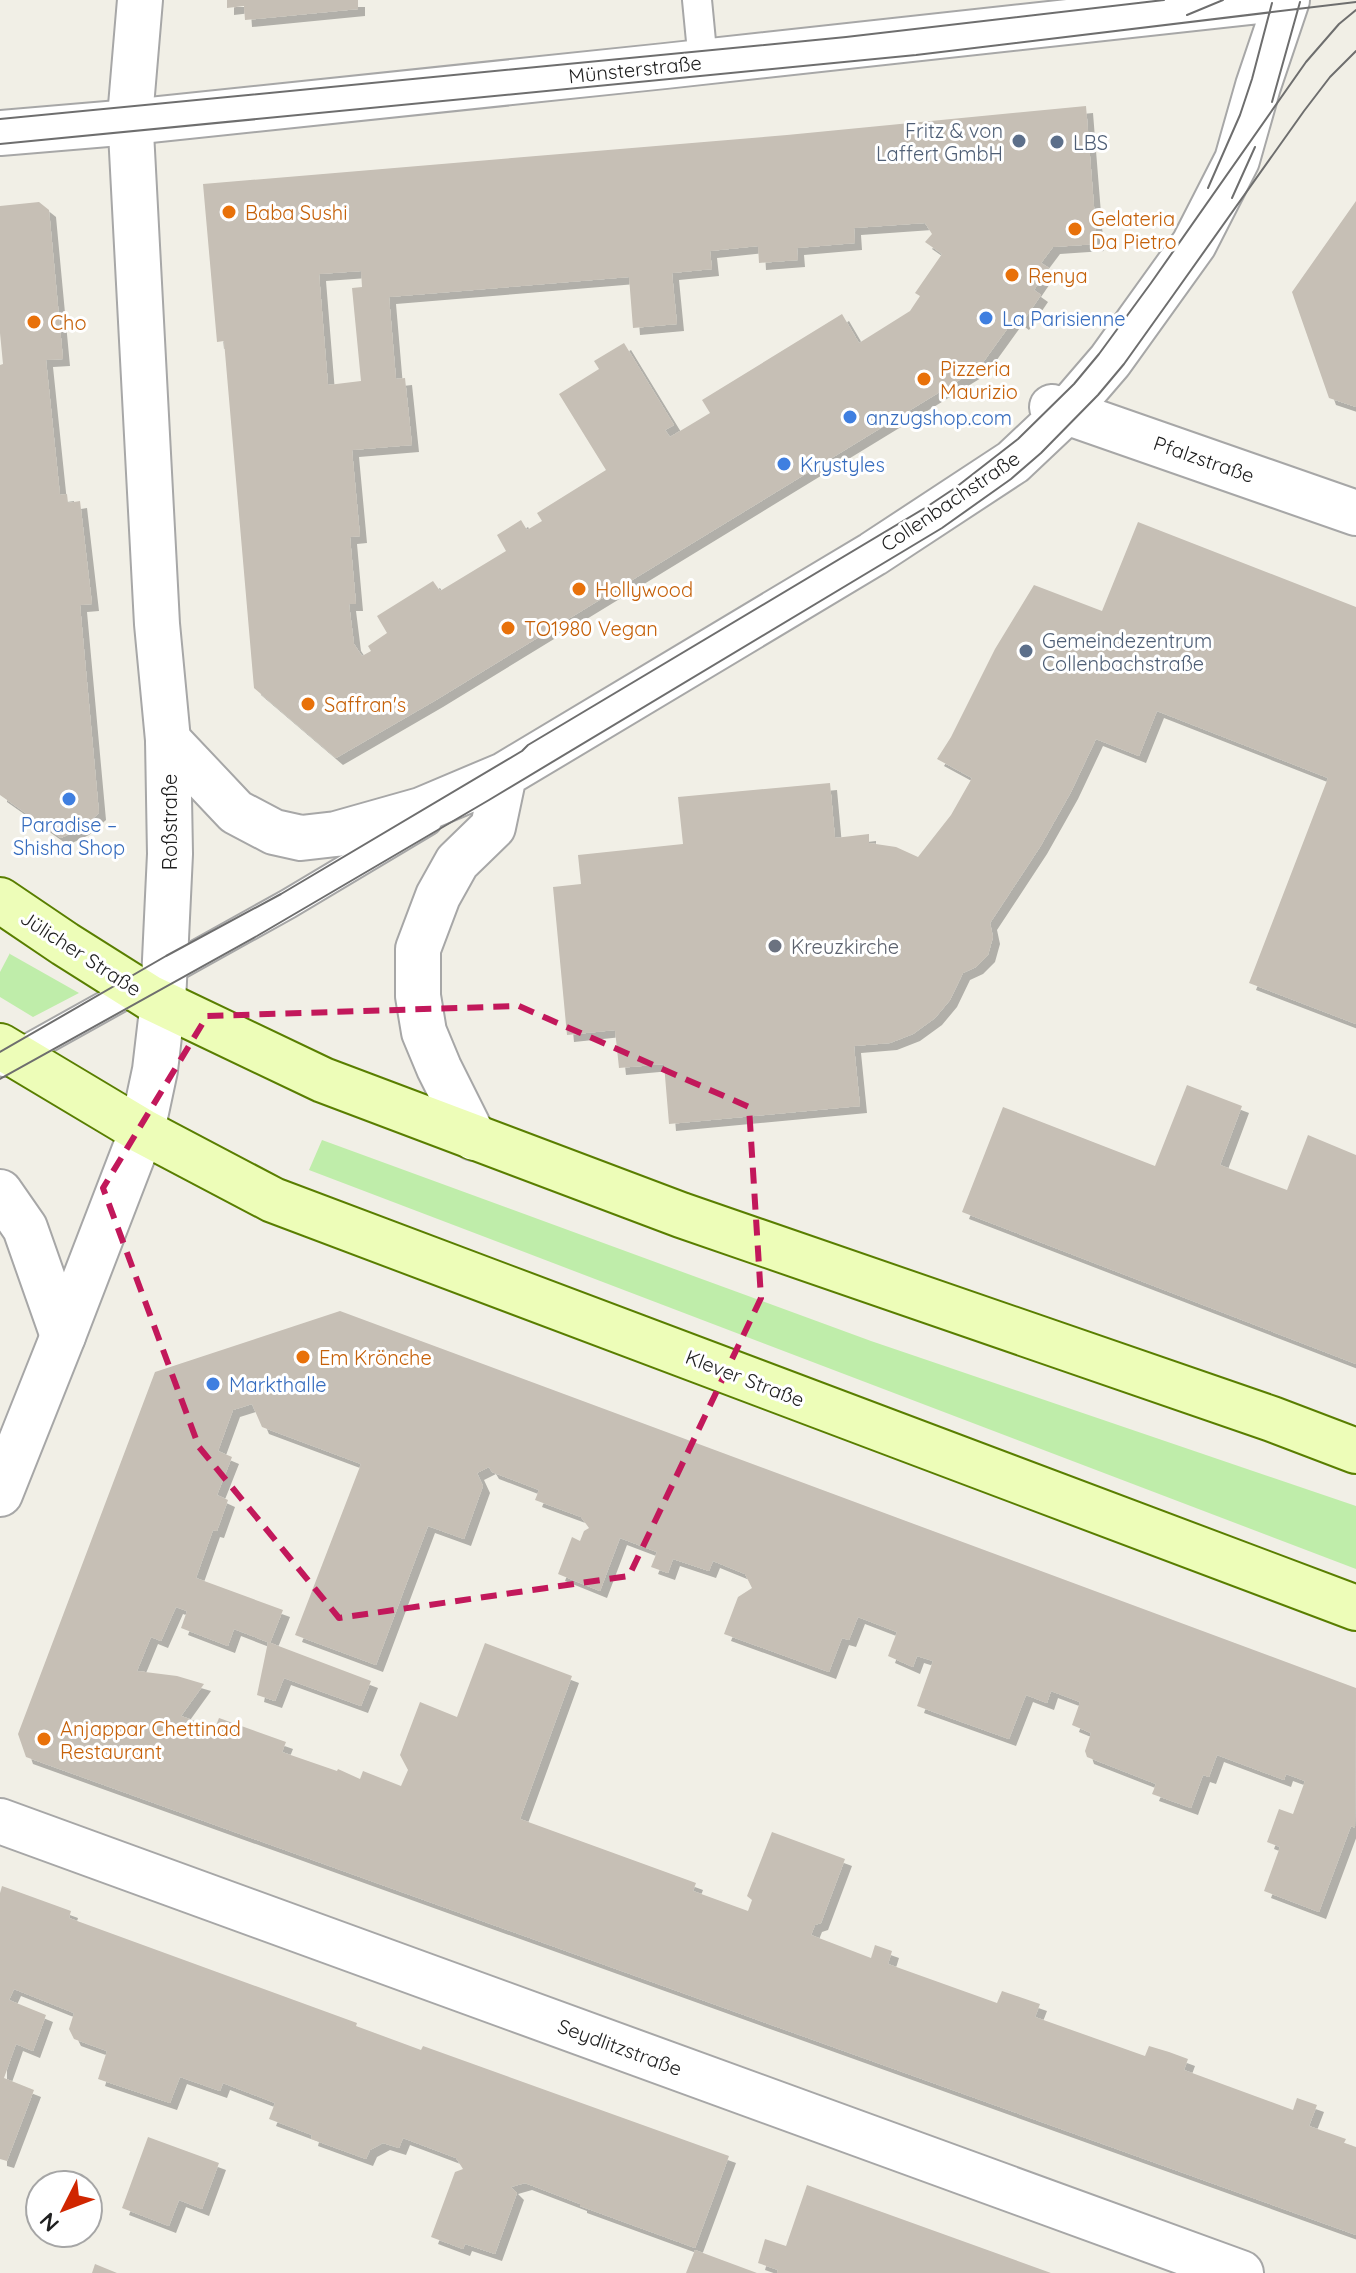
<svg xmlns="http://www.w3.org/2000/svg" width="1356" height="2273" viewBox="0 0 1356 2273" font-family="Quicksand,sans-serif">
  <style>
    .grass { fill: #bfedaa }
    .building { fill: #c6bfb5; fill-rule: evenodd; filter: url(#shadow) }
    .lines { fill: none; stroke-linecap: round; stroke-linejoin: round }
    .service-casing { stroke: #a7a7a7; stroke-width: 32 }
    .minor-casing { stroke: #a7a7a7; stroke-width: 48 }
    .tertiary-casing { stroke: #a7a7a7; stroke-width: 48 }
    .secondary-casing { stroke: #597e00; stroke-width: 48 }
    .service { stroke: #fff; stroke-width: 28 }
    .minor { stroke: #fff; stroke-width: 44 }
    .tertiary { stroke: #fff; stroke-width: 44 }
    .secondary { stroke: #edfdb8; stroke-width: 44 }
    .tram { stroke: #6e6e6e; stroke-width: 2 }
    .marked { fill: none; stroke: #c2185b; stroke-width: 6; stroke-dasharray: 16 10; stroke-linejoin: round }
    .service-dot { fill: #5c6f8a; stroke: #fff; stroke-width: 3 }
    .food-dot { fill: #e8710a; stroke: #fff; stroke-width: 3 }
    .shop-dot { fill: #3f7fe0; stroke: #fff; stroke-width: 3 }
    .worship-dot { fill: #6b7280; stroke: #fff; stroke-width: 3 }
    .labels { text-anchor: middle; dominant-baseline: central; stroke-width: 6; stroke-linejoin: round; paint-order: stroke }
    .street-label { font-size: 20px; fill: #202020; stroke: #fff }
    .service-label { font-size: 20px; fill: #4e5e75; stroke: #fff; text-anchor: start }
    .food-label { font-size: 20px; fill: #c56008; stroke: #fff; text-anchor: start }
    .shop-label { font-size: 20px; fill: #366cbe; stroke: #fff; text-anchor: start }
    .worship-label { font-size: 20px; fill: #5b616d; stroke: #fff; text-anchor: start }
  </style>
  <defs>
    <filter id="shadow"><feDropShadow dx="7" dy="7" stdDeviation="0" flood-color="#0004"/></filter>
  </defs>
  <rect width="100%" height="100%" fill="#f1efe6"/>
  <!-- grass -->
  <path class="grass" d="M10,953v1l69,39 -46,24 -33,-20v-25z
    M322,1140l549,201 485,165v63l-1047,-399z"/>
  <!-- building -->
  <path class="building" d="M227,0h131v9l-113,11 -1,-14 -17,2z
    M1086,106l11,138 -44,3 -12,16 8,5 -15,22 7,5 -19,28 -7,-5 -36,50 -543,332 -100,58 -82,-70 -30,-347 -7,1 -14,-158 584,-49zM925,223l7,11 -7,8 17,12 -27,39 5,3 -10,15 -51,32 -17,-29 -140,86 8,13 -40,24 -5,-7 9,-5 -50,-82 -30,18 5,8 -40,25 47,76 -69,43 5,8 -15,9 -6,-10 -24,15 9,16 -66,40 -7,-10 -56,35 10,17 -19,13 3,5 -9,5 -8,-12 -5,-40h7l-6,-67 10,-1 -8,-86 60,-5 -7,-67 -9,1 -7,-82 240,-20 4,51 44,-4 -5,-51 40,-4 -2,-18 48,-5 1,17 39,-3 -1,-12 58,-5 -1,-15zM361,271l1,16 -10,1 9,93 -33,4 -9,-111z
    M1356,201v206l-27,-9 -37,-106z
    M39,202l10,8 14,149 -17,1 14,135 7,-1 1,9 12,-2 12,103 -12,1 19,208 -17,15 -21,10 -61,-43v-430l3,-1 -3,-31v-127z
    M1138,522l218,85v417l-107,-41 79,-205 -171,-67 -18,45 -43,-17 -25,53 -31,55 -50,76 3,14 -5,18 -12,12 -13,6 -13,27 -15,18 -22,16 -23,9 -36,3 6,60 -191,18 -5,-60 -45,4 -4,-38 -48,5 -14,-148 28,-3 -3,-29 105,-11 -5,-47 152,-14 5,55 34,-4v9l27,4 22,10 33,-42 21,-37 -35,-19 14,-22 44,-88 39,-64 68,26z
    M1187,1085l55,21 -22,59 67,25 21,-55 48,20v209l-394,-152 41,-105 152,59z
    M340,1311l1016,377 -1,140 -4,-2 -32,86 -55,-21 16,-44 -13,-5 12,-33 14,5 12,-33 -19,-7 -2,6 -67,-25 -8,22 -6,-2 -12,33 -39,-14 4,-10 -69,-27 -2,-6 6,-18 -19,-8 8,-23 -29,-11 -4,12 -21,-8 -17,44 -92,-33 16,-45 -16,-5 -4,11 -25,-11 9,-24 -39,-15 -9,23 -7,-2 -13,34 -105,-38 14,-37 14,-9 -7,-14 -32,-13 -4,10 -36,-12 -5,14 -17,-6 6,-15 -37,-14 -20,53 -42,-17 14,-37 8,4 4,-10 5,-3 -8,-11 -46,-17 4,-10 -47,-18 -3,-5 -12,6 6,13 -19,53 -36,-13 -52,139 -81,-30 66,-171 -99,-37 -10,-23 -19,6 -15,41 14,6 -15,38 11,5 -11,31 -4,-1 -17,48 87,32 -13,33 -36,-14 -6,17 -47,-18 6,-17 -11,-4 -15,34 -10,-4 -14,34 40,5 27,8 -23,32 34,12 4,-10 67,24 -4,10 55,19 1,-2 22,10 3,-8 38,15 7,-16 -8,-15 20,-53 37,15 28,-74 87,33 -52,143 176,64 -3,8 55,20 4,-11 -5,-4 25,-64 73,27 -24,64 -6,2 -4,10 60,23 4,-13 17,6 -4,13 109,39 5,-12 38,13 -5,13 110,39 4,-10 20,6 19,7 -4,11 109,40 4,-12 20,7 -8,21 37,13 -2,4 12,4v88l-1330,-478 -8,-23 137,-362z
    M268,1642l103,39 -10,25 -77,-28 -9,23 -18,-6z
    M2,1886l69,25 -2,7 288,105 -1,3 65,24 2,-4 306,110 -34,92 -115,-42v-2l-55,-21 -14,4 6,6 -22,61 -30,-10 -2,5 -32,-12 24,-65 8,-3 -7,-11 -53,-20 -4,10 -16,-5 -13,7 -4,9 -55,-20 1,-4 -43,-16 6,-16 -52,-20 -3,8 -40,-14 -10,26 -72,-24 9,-28 -33,-12 -5,-10 5,-16 -60,-24 -5,11 37,15 -13,36 -17,-7 -12,34 30,12 -27,71 -7,-2v-266z
    M148,2137l71,26 -17,46 -23,-9 -10,26 -47,-18z
    M807,2185l244,88h-274l1,-3 -20,-7 7,-24 21,7z
    M695,2250l62,23h-71z
    M95,2264l22,9h-25z"/>
  <g class="lines">
    <defs>
      <path id="service" d="M697,0l6,62
        M4,1062l284,-158 139,-83"/>
      <path id="minor" d="M0,133l131,-11 534,-56 604,-66
        M1052,407l304,106
        M168,740l68,72 38,20 27,6 35,-4 85,-24 83,-35 369,-221 140,-92 54,-51 43,-50 84,-117 43,-84 21,-74 29,-86
        M474,1138l-35,-70 -15,-36 -6,-36v-47l20,-53 19,-34 36,-35 11,-52
        M0,1192l25,36 38,108
        M0,1821l1241,452"/>
      <path id="tertiary" d="M0,1494l63,-158 79,-205 13,-61 8,-68 7,-148 -2,-114 -11,-116 -26,-492v-26l9,-106"/>
      <path id="secondary" d="M0,900l65,44 84,53 174,83 358,135 591,204 84,32
        M0,1046l142,85 131,69 1083,408"/>
    </defs>
    <!-- service casing -->
    <use href="#service" class="service-casing"/>
    <!-- minor casing -->
    <use href="#minor" class="minor-casing"/>
    <!-- tertiary casing -->
    <use href="#tertiary" class="tertiary-casing"/>
    <!-- secondary casing -->
    <use href="#secondary" class="secondary-casing"/>
    <!-- service -->
    <use href="#service" class="service"/>
    <!-- minor -->
    <use href="#minor" class="minor"/>
    <!-- tertiary -->
    <use href="#tertiary" class="tertiary"/>
    <!-- secondary -->
    <use href="#secondary" class="secondary"/>
    <!-- tram -->
    <path class="tram" d="M1187,15l36,-15
      M1272,102l28,-100
      M0,119l846,-82 318,-37
      M0,144l916,-89 440,-53
      M1208,188l32,-73 12,-36 20,-76
      M1232,198l23,-51
      M0,1052l166,-96 115,-62 241,-143 6,-6 397,-237 30,-20 63,-49 56,-55 25,-30 52,-71 155,-221 33,-38 17,-14
      M0,1079l257,-143 232,-136 453,-272 69,-49 30,-26 57,-58 26,-31 50,-70 130,-183 26,-34 26,-26"/>
  </g>
  <!-- marked area -->
  <path class="marked" d="M519,1006l230,101 12,191 -132,278 -290,42 -140,-171 -96,-259 104,-172z"/>
  <!-- markers -->
  <g class="service-dot">
    <circle cx="1019" cy="141" r="8"/>
    <circle cx="1057" cy="142" r="8"/>
    <circle cx="1026" cy="651" r="8"/>
  </g>
  <g class="food-dot">
    <circle cx="229" cy="212" r="8"/>
    <circle cx="1075" cy="229" r="8"/>
    <circle cx="1012" cy="275" r="8"/>
    <circle cx="34" cy="322" r="8"/>
    <circle cx="924" cy="379" r="8"/>
    <circle cx="579" cy="589" r="8"/>
    <circle cx="508" cy="628" r="8"/>
    <circle cx="308" cy="704" r="8"/>
    <circle cx="303" cy="1357" r="8"/>
    <circle cx="44" cy="1739" r="8"/>
  </g>
  <g class="shop-dot">
    <circle cx="986" cy="318" r="8"/>
    <circle cx="850" cy="417" r="8"/>
    <circle cx="784" cy="464" r="8"/>
    <circle cx="69" cy="799" r="8"/>
    <circle cx="213" cy="1384" r="8"/>
  </g>
  <circle class="worship-dot" cx="775" cy="946" r="8"/>
  <g class="labels">
    <!-- street labels -->
    <g class="street-label">
      <text transform="translate(635 69) rotate(-6)">Münsterstraße</text>
      <text transform="translate(1204 459) rotate(19)">Pfalzstraße</text>
      <text transform="translate(950 501) rotate(-34)">Collenbachstraße</text>
      <text transform="translate(169 822) rotate(-90)">Roßstraße</text>
      <text transform="translate(81 953) rotate(33)">Jülicher Straße</text>
      <text transform="translate(745 1378) rotate(21)">Klever Straße</text>
      <text transform="translate(620 2047) rotate(20)">Seydlitzstraße</text>
    </g>
    <!-- service labels -->
    <g class="service-label">
      <text x="1003" y="130" text-anchor="end">Fritz &amp; von<tspan x="1003" dy="23">Laffert GmbH</tspan></text>
      <text x="1073" y="142">LBS</text>
      <text x="1042" y="640">Gemeindezentrum<tspan x="1042" dy="23">Collenbachstraße</tspan></text>
    </g>
    <!-- food labels -->
    <g class="food-label">
      <text x="245" y="212">Baba Sushi</text>
      <text x="1091" y="218">Gelateria<tspan x="1091" dy="23">Da Pietro</tspan></text>
      <text x="1028" y="275">Renya</text>
      <text x="50" y="322">Cho</text>
      <text x="940" y="368">Pizzeria<tspan x="940" dy="23">Maurizio</tspan></text>
      <text x="595" y="589">Hollywood</text>
      <text x="524" y="628">TO1980 Vegan</text>
      <text x="324" y="704">Saffran's</text>
      <text x="319" y="1357">Em Krönche</text>
      <text x="60" y="1728">Anjappar Chettinad<tspan x="60" dy="23">Restaurant</tspan></text>
    </g>
    <!-- shop labels -->
    <g class="shop-label">
      <text x="1002" y="318">La Parisienne</text>
      <text x="866" y="417">anzugshop.com</text>
      <text x="800" y="464">Krystyles</text>
      <text x="69" y="824" text-anchor="middle">Paradise –<tspan x="69" dy="23">Shisha Shop</tspan></text>
      <text x="229" y="1384">Markthalle</text>
    </g>
    <!-- worship labels -->
    <g class="worship-label">
      <text x="791" y="946">Kreuzkirche</text>
    </g>
  </g>
  <!-- north arrow -->
  <g transform="translate(64 2209) rotate(228)"><circle r="38" fill="#ffffff" stroke="#a6a6a6" stroke-width="2"/>
  <path d="M0-6L14 30L0 20L-14 30Z" fill="#d02600"/>
  <text y="-12" font-size="22" font-weight="bold" text-anchor="middle" fill="#202020">N</text>
  </g>
</svg>
